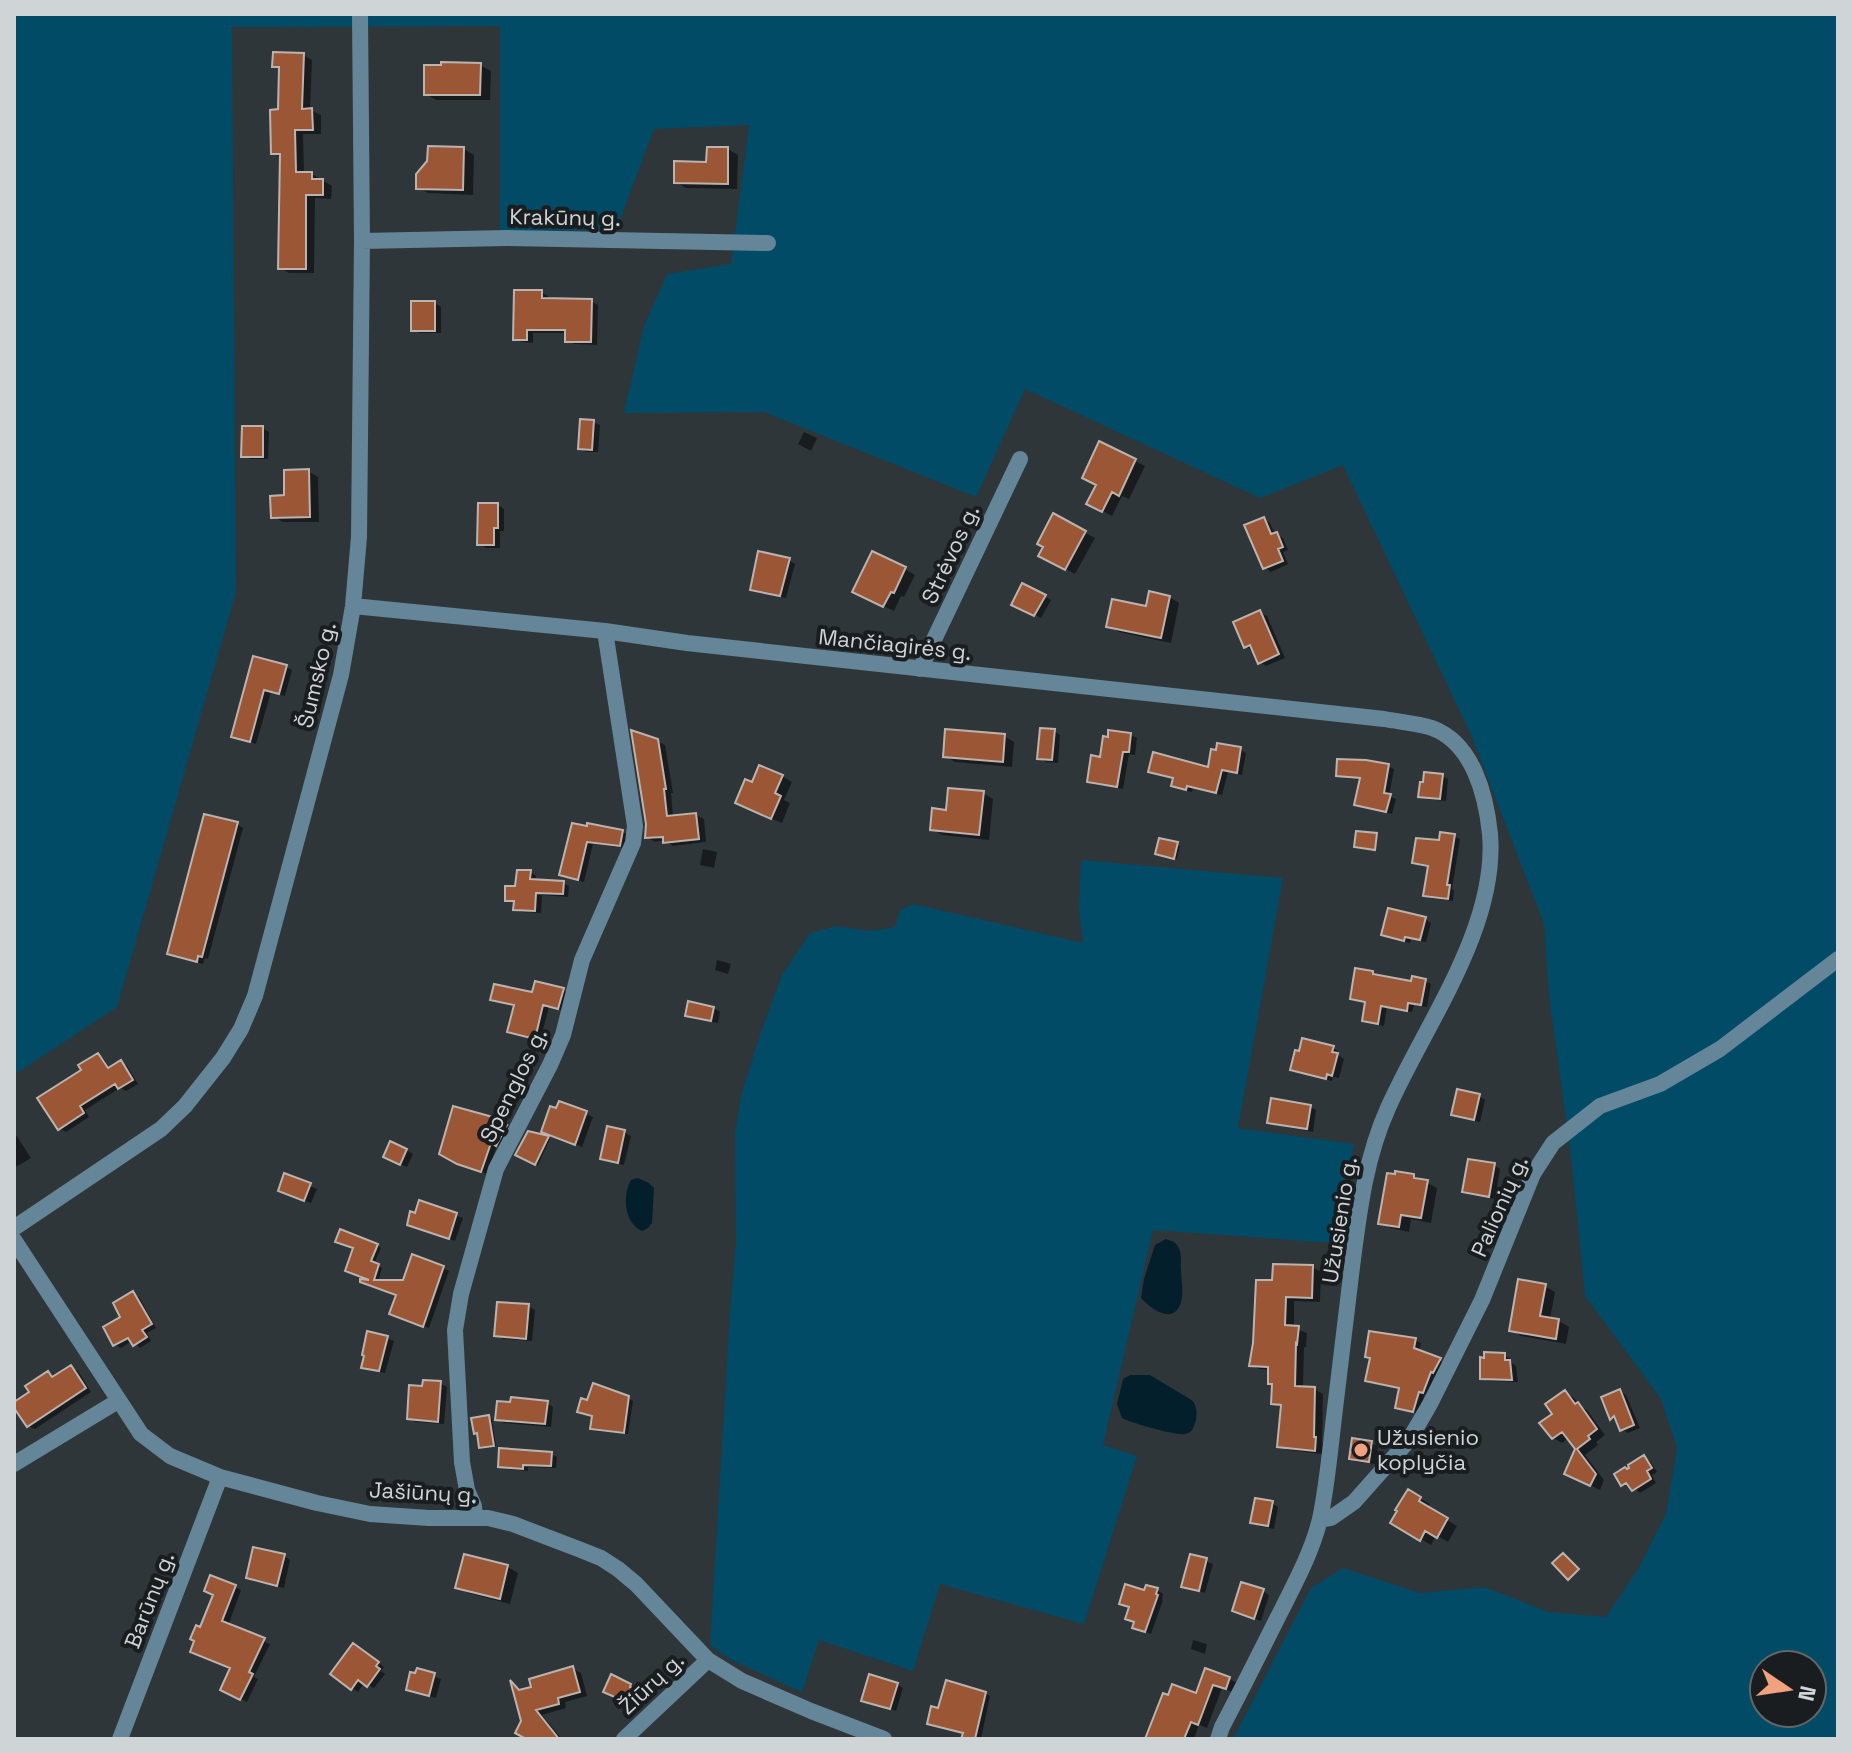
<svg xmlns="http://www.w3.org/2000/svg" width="1852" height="1753" viewBox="0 0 1852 1753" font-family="'Space Grotesk',sans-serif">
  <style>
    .green { fill: #014b67; fill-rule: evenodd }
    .water { fill: #041f2c }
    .shadow { fill: #0007 }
    .building { fill: #9b5635; stroke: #bcb3ae; stroke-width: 2 }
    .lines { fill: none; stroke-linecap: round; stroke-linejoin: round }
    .minor { stroke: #658698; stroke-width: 16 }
    .poi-dot { fill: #f1a17d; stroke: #1a1d1f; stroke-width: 3 }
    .labels { text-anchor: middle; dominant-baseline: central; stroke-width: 8; stroke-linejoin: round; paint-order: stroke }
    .street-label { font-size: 22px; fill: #cfd4d6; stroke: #1a1d1f }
    .poi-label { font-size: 22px; fill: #cfd4d6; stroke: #1a1d1f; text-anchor: start }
  </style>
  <rect width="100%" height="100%" fill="#2f363a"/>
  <!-- green -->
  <path class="green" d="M14,14h1824v1725h-605l78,-151 32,-20 77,25 64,-6 65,25 57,5 32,-48 28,-55 11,-66 -16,-49 -76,-103 -15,-149 -21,-151 -5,-72 -72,-187 -129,-272 -83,33 -235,-109 -49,108 -212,-85 -140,1 20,-87 23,-52 64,-10 18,-139 -95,4 -38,101 -116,1v-205l-268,1 4,565 -119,415 -103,68zM1764,1665h48v48h-48z
    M1081,860l202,18 -45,250 116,16 -20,99 -181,-13 -50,215 34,11 -53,168 -144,-40 -27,87 -94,-31 -17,52 -71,-32 -21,-15 20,-333 6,-69 -1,-111 7,-40 19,-60 21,-57 28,-42 26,-7 34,5 25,-4 5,-17 14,-6 169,39 -4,-34z"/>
  <!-- water -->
  <path class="water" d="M638,1178l11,5 5,5 -2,35 -4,5 -6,3c-18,-8 -20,-35 -11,-51z
    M1166,1239c5,2 8,2 11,6 6,8 3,16 4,25 0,11 3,21 0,32 -7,24 -30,7 -40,-4l3,-19 11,-34z
    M1130,1375h20l43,26c4,7 4,11 3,19 -2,6 -3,13 -11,14 -8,2 -54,-11 -63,-16l-5,-14 6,-25z"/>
  <!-- shadow -->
  <path class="shadow" d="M303,55l9,5 -2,50 11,5v19h-18l1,40h8l20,12 -1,13 -16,-1 -1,75h-25l-9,-5 2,-110 -9,-5 7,-42 1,-41 -7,-4z
    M480,65l11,6 -1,29h-54l-10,-6z
    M464,149l10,6 -1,40 -45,-2 -10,-5 11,-27z
    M728,149l10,6 -1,34 -51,-1 -10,-6 32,-18z
    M541,292l7,4v4l43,1 7,4 -1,40 -23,-1 -7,-3v-8h-34v10l-11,-1 -7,-3z
    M435,303l6,4v26h-22l-6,-3z
    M593,422l7,3 -2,27h-12l-6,-4z
    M262,428l7,4 -1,27h-18l-7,-3z
    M804,432l13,6 -6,13 -13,-7z
    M1100,444l45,22 -16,33 -7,-3 -10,20 -23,-12 10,-19z
    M308,471l10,6 1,45h-36l-10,-6z
    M498,505l6,4v22h-4v17h-14l-7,-4z
    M1054,516l41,22 -20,36 -34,-19z
    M1264,519l6,4 5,11 8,4 5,12 -5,2 5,12 -17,8 -6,-4z
    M789,560l6,4 -9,34 -28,-6 -6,-3z
    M905,569l10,6 -11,22 -3,-1 -7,15 -29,-14z
    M1023,585l28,15 -10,18 -27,-14z
    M1169,597l10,6 -8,40 -52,-11 -11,-6z
    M1260,613l7,3 18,42 -19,8 -6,-4 -6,-13 -2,1 -7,-4z
    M254,658l32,9 6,3 -7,26 -14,-4 -15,52 -23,-8z
    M1054,731l6,4 -2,28 -12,-1 -7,-4z
    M1131,735l6,3 -2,17 -6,-1 -6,35 -28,-4 -6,-4 13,-22z
    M1004,736l10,6 -2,25 -57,-5 -10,-6z
    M657,741l8,4 8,48h-2l2,24 23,-2 8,4 2,23 -33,4 -8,-6 -10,2 -8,-5z
    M1240,749l6,4 -4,22 -14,-3 -6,23 -29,-7 -1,4 -13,-3 -6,-4 2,-6 -25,-8 60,-2z
    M1388,766l6,3 -5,27 7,3 -4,15 -30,-7 -6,-3 6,-24 -18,-2 -6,-3z
    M782,776l10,6 -8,18 6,3 -8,20 -35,-15 6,-23z
    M1442,776l6,3 -2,22 -19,-2 -6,-3z
    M983,793l10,6 -4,41 -47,-5 -10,-6z
    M237,824l6,4 -35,131 -3,-1 -2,6 -28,-7 -6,-4z
    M589,826l34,6 6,3 -3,13 -33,-4 -9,38 -16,-4 -6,-4z
    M1454,836l6,3 -8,50 2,1 -1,11 -22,-3 -5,-3 4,-28 -10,-1 -6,-4 26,-20z
    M1177,844l3,2 -3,13 -17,-4z
    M703,849l14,3 -3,16 -14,-3z
    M530,872l6,4v5l27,2 6,3 -1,11 -26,-2 -1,18 -20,-1 -6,-3 1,-6 -9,-3z
    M1425,919l6,4 -5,19 -15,-3 -1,4 -20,-5 -6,-4z
    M717,960l14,4 -3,10 -13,-4z
    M1372,973l6,3 34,8 13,-3 6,3 -4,23 -13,-2 -2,7 -25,-5 -3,19 -14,-3 -6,-3 3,-17 -15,-5z
    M563,990l5,3 -4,18 -15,-4 -9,34 -25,-7 -5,-3 6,-25 -18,-4 -5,-3z
    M714,1008l6,4 -2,11 -24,-4 -6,-4z
    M1333,1048l6,4 -1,3 6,4 -5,19 -6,-1 -1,4 -34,-9 -6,-3z
    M98,1055l6,4 6,10 11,-7 6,4 11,18 -12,7 -6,-3 -35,22 4,7 -23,15 -7,-4 25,-57z
    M1479,1096l6,4 -5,22 -20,-4 -6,-4z
    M560,1103l33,14 -11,30 -33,-13z
    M1310,1107l6,3 -3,22 -38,-7 -6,-3z
    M454,1108l45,13 12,8 -9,18 -5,-2 -10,29 -22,-8z
    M14,1132l17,26 -17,10z
    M624,1132l7,4 -7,29 -16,-3 -6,-4z
    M529,1134l21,5 -12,26 -20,-10z
    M406,1150l7,4 -6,13 -16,-7z
    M1494,1165l6,4 -5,30 -25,-4 -6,-4z
    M286,1176l31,13 -6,14 -25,-9z
    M1414,1176l23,12 -6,35 -20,-4 -2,13 -18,-4 -10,-5z
    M420,1203l43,15 -8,23 -46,-17 7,-9z
    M377,1245l4,3 -7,16 8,4 -4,14 -26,-10 4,-24z
    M1312,1267l9,5 -1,30 -26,-1v27l13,5 -1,14h-2l-1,41 11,1 9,5 -1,49 2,1 -1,10 -36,-4 -8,-5 4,-36 -10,-6 1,-18 -4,-2v-13l-11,-1 -8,-4 23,-83z
    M443,1268l6,3 -20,57 -31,-11z
    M1545,1286l10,6 -5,27 9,2 10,6 -3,17 -45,-8 -10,-6z
    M133,1294l6,3 17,31 -9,5 4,8 -11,7 -8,-7 -11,7 -6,-3z
    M528,1306l7,4 -3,31 -29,-2 -7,-4z
    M387,1338l7,3 -9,32 -15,-3 -6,-3z
    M1415,1340l6,3 -2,9 26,11 -16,32 -4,-1 -7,20 -21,-7 4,-18 -28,-6 -6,-3z
    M1504,1355l7,4v3l5,4 2,16 -30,-1 -6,-3 4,-18z
    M71,1367l7,4 13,21 -56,37 -7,-3 4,-33 16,-20 8,4z
    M440,1383l7,4 -3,37 -29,-2 -6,-4 15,-29z
    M1620,1391l6,4 14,33 -12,5 -6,-4 -3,-7 -7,-4z
    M1565,1392l9,6 6,8 7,4 18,25 -9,7 2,3 -13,10 19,25 -4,10 -33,-16 11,-25 -9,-11 -7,5 -9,-5 2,-24z
    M628,1398l5,3 -5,33 -32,-3 -4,-3z
    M547,1403l6,4 -2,20 -48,-4 -6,-4 15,-14z
    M489,1417l3,2 4,27 -13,2 -2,-1 -2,-13 -3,-2z
    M1372,1443l6,4 -3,17 -18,-2 -6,-4z
    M551,1454l6,3 -1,11 -28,-1v4l-22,-2 -6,-3z
    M1644,1457l6,4 7,11 -5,3 4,8 -16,10 -8,-7 -3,2 -6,-4 5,-13z
    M1408,1492l22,12 -3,4 30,18 -9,16 -12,-7 -5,10 -38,-23z
    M1272,1503l6,4 -4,22 -15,-3 -7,-4z
    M284,1556l6,4 -6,28 -30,-7 -6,-4z
    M466,1556l42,11 10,6 -8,31 -42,-11 -10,-6z
    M1191,1556l22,8 -8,29 -21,-7z
    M235,1587l6,3 -13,36 42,18 -16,33 4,2 -11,23 -25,-13 11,-21 -32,-39 14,-34z
    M1157,1590l6,4 -1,5 1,1 -12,34 -17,-7 2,-5 -5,-14 -10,-5z
    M1263,1591l6,4 -8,26 -20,-7z
    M1193,1640l14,4 -2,10 -14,-5z
    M360,1649l24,18 -3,4 4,3 -11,14 -10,-5 -6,9 -6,-4z
    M573,1669l8,4 6,23 -22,6 1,6 -24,7 20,24h-33l-15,-55 8,7z
    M1206,1670l32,13 -3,10 -13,-5 -15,40 -8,-3 -5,14h-47l50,-43z
    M418,1671l23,8 -5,19 -22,-6 -6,-3z
    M897,1684l6,4 -7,23 -33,-11z
    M630,1686l6,3 -1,3 2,2 -4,10 -21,-10z
    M985,1693l5,3 -9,43h-18l2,-5 -36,-11 11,-12z"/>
  <!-- building -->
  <path class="building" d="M273,52l31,1 -2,56 10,-1 1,22h-18l1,42h16v7h11v16h-17v74h-28l2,-115h-9l-1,-44 8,-1 1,-42h-7z
    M441,62l40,1 -1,32h-56v-30h17z
    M428,146l36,1 -1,43 -47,-1v-15l11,-13z
    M707,147h21v37l-54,-1v-22l32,1z
    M514,290h28v8l50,1 -1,43h-26v-12h-38v10h-14z
    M411,301h24v30h-24z
    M580,419l14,1 -2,30 -14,-1z
    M242,426h21v31h-22z
    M1099,441l37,18 -17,37 -7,-4 -10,20 -16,-8 10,-19 -14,-7z
    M309,469l1,48 -39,1 -1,-22 14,-1v-25z
    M478,503h20v25h-4v17h-17z
    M1053,513l33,18 -21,39 -27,-14 5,-9 -6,-3z
    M1264,517l7,17 6,-2 6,15 -5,2 5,12 -20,8 -19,-44z
    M758,551l32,7 -10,38 -30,-6z
    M872,551l34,16 -12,26 -3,-1 -8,15 -31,-15z
    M1022,583l24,12 -12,21 -23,-11z
    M1149,591l21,5 -9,42 -55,-11 6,-28 34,7z
    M1260,610l19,44 -21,10 -8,-19 -6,3 -11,-26z
    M253,656l34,9 -8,29 -15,-4 -14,52 -19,-5z
    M1040,728l15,1 -3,31 -15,-1z
    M945,729l60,5 -2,28 -60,-5z
    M631,730l27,9 8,50h-2l3,27 29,-3 3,26 -36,4v-6l-18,1 1,-14z
    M1108,730l23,3 -2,19h-6l-6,35 -30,-5 4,-27 9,2 3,-21 5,1z
    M1217,743l24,4 -4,26 -15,-3 -6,23 -29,-7 -1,4 -15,-4 2,-8 -25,-6 5,-20 55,15 3,-18 5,1z
    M1337,759l29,1 23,4 -5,29 7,1 -5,18 -32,-7 6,-27 -24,-2z
    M759,765l24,10 -8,18 6,3 -10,23 -36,-16 10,-24 7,3z
    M1424,772l19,2 -3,25 -22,-2 2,-15h3z
    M948,788l36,3 -5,44 -49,-5 2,-22 14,2z
    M204,814l34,8 -36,135 -4,-1 -1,6 -30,-8z
    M572,823l15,3v-3l36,7 -3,16 -33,-4 -9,38 -19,-5z
    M1356,831l21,2 -2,17 -21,-3z
    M1440,832l15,2 -8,51h3l-2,14 -25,-3 5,-30 -16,-3 4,-25 23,2z
    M1159,838l19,4 -4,17 -19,-5z
    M517,870h14l-1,9 34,2 -1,13 -27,-1 -1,18 -22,-1 1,-9h-9v-15h10z
    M1388,908l38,9 -6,23 -15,-3 -1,4 -23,-6z
    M1355,968l18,3v3l38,7 1,-5 14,3 -5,26 -13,-2 -1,8 -26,-5 -3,18 -16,-3 3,-19 -15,-3z
    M535,981l29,7 -6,21 -15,-4 -8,34 -28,-7 7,-27 -24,-5 4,-16 38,8z
    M688,1001l26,6 -3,14 -26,-5z
    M1302,1038l32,8 -2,6 6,1 -6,23 -5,-2 -1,5 -36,-9 5,-20 4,1z
    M98,1053l10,15 13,-8 12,20 -15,9 -3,-5 -35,22 4,7 -26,17 -21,-32 44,-28 -3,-5z
    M1457,1089l23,5 -6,26 -23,-5z
    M1271,1098l40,7 -4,24 -40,-6z
    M559,1101l28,10 -12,34 -34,-13 9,-26 6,2z
    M453,1106l47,13 -1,3 8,3 -11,21 -5,-3 -10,29 -24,-8 -18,-10z
    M607,1126l18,4 -7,33 -18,-4z
    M528,1131l21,5 -14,29 -20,-10z
    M390,1141l17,8 -7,16 -17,-8z
    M1468,1159l27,4 -6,34 -27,-5z
    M1395,1171l19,3v4l14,2 -7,38 -20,-3 -2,12 -21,-3 9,-51 8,1z
    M284,1173l27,10 -7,18 -26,-10z
    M419,1200l38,13 -8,26 -42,-14 3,-14 5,2z
    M340,1229l38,15 -7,17 8,3 -5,16h29l9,-26 32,12 -21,61 -34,-13 7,-19 -36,-13v-3l9,1 -24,-9 8,-23 -18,-6z
    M1273,1264l40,1 -1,33 -26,-1 -1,28 14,1 -2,18 -1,-1 -1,43 20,1 -1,50h2l-1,14 -38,-4 4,-42 -10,-1 1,-20h-4v-17l-19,-1 4,-23 3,-63h16z
    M1518,1279l28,5 -6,32 19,3 -3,20 -47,-8z
    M133,1291l19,33 -10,6 5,7 -14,9 -5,-8 -15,8 -10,-19 17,-10 -7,-14z
    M497,1302l32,2 -3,35 -32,-3z
    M367,1331l21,5 -9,35 -18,-3 3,-12 -2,-1z
    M1369,1331l47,7 -2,10 27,10 -8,15 -2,-1 -8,21 -4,-1 -6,20 -18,-4 4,-20 -34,-7 5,-23 -5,-1z
    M1484,1352l21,1v7h5l2,20 -32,-1v-22l4,1z
    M71,1365l15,23 -59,39 -13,-19v-6l15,-10 -4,-6 23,-15 4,6z
    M423,1380l18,1 -3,41 -31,-3 2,-34 13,1z
    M593,1383l36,13 -5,37 -34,-4 2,-13 -15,-4 4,-14 6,2z
    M1620,1389l14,36 -14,6 -6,-15 -4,4 -9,-23z
    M1565,1390l10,14 3,-2 19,27 -9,7 2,3 -13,10 19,25 -6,12 -26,-12 11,-25 -13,-17 -10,7 -13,-16 13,-9 -7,-10z
    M511,1397l37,4 -3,23 -50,-4 2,-19 13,1z
    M489,1415l5,31 -15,2 -2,-15 -3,1 -3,-16z
    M1352,1438l20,3 -3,21 -20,-3z
    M499,1448l53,4 -1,14 -28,-1v4l-25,-2z
    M1644,1455l8,13 -5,3 4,8 -19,12 -6,-8 -5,3 -7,-12 11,-7 2,2 2,-1 -1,-3z
    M1408,1489l13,8 -2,4 29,17 -11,20 -12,-7 -5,10 -30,-18 7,-12 -2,-1z
    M1255,1498l18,3 -5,25 -18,-3z
    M253,1547l32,7 -8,32 -31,-8z
    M1563,1553l16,16 -11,11 -16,-17z
    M464,1554l44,11 -8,34 -45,-11z
    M1190,1554l17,4 -8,33 -18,-4z
    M210,1575l26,10 -14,36 43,17 -16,34 4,2 -13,26 -20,-10 10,-22 -40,-16 4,-11 -4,-2 6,-14 4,2 13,-32 -9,-4z
    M1241,1582l23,7 -10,30 -22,-8z
    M1125,1584l19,6 2,-5 12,3 -2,6 2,1 -13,37 -13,-4 2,-6 -9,-3 4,-12 -10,-3z
    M353,1643l26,19 -3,4 4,3 -13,18 -9,-7 -7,10 -21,-16z
    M573,1666l7,26 -22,6 1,6 -23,6 23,29h-33l-11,-6 6,-12 -11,-41 9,10 12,-3 -2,-8z
    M417,1668l18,5 -6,23 -23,-6 4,-18 5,1z
    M1205,1668l25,9 -4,12 -13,-4 -15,40 -7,-3 -7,17h-39l18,-46 5,2 4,-11 24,9z
    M611,1674l20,10 -1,3 2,1 -6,14 -23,-10z
    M869,1674l29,9 -8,26 -29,-8z
    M946,1680l40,12 -11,47h-14l2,-6 -36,-9 4,-18 7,2z"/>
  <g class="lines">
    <!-- minor -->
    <path class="minor" d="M362,241l145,-3 261,5
      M353,606l252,25 82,12 697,76c16,3 33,4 48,9 41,15 54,67 58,106 8,94 -66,192 -102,274 -23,51 -29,105 -36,159 -6,50 -12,100 -18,150 -4,34 -7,69 -14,102 -8,33 -25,64 -40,94 -19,38 -38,76 -58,114l-4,12
      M920,669l100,-210
      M14,1228l147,-99 24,-23 38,-48 18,-29 14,-33 86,-321 12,-69 6,-69 3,-296 -2,-227
      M14,1240l127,194 29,22 50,21 97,26 53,11 59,4h59l25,6 68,26 20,8 17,11 18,15 72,76 34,21 69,30 73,28
      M14,1464l104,-63
      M475,1517l-1,-11 -7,-16 -5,-28 -7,-132 6,-36 35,-125 54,-104 13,-30 19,-75 51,-117 2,-17 -30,-195
      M1320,1520l11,-2 23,-16 55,-62 21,-36 52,-104 51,-126 20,-31 47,-37 60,-22 60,-35 118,-90
      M120,1739l100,-262
      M624,1739l84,-79"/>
  </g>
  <!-- markers -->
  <circle class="poi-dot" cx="1361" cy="1450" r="8"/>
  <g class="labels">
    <!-- street labels -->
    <g class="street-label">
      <text transform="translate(565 217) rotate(1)">Krakūnų g.</text>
      <text transform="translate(950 554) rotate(-65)">Strėvos g.</text>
      <text transform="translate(895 644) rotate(6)">Mančiagirės g.</text>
      <text transform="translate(316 675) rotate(-77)">Šumsko g.</text>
      <text transform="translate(513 1085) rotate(-64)">Spenglos g.</text>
      <text transform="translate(1499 1206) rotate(-66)">Palionių g.</text>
      <text transform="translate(1339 1220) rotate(-81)">Užusienio g.</text>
      <text transform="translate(423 1492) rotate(3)">Jašiūnų g.</text>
      <text transform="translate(149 1600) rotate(-69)">Barūnų g.</text>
      <text transform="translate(651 1683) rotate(-43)">Žiūrų g.</text>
    </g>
    <!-- poi labels -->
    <g class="poi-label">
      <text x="1377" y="1437">Užusienio<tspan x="1377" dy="25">koplyčia</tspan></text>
    </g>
  </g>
  <!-- border -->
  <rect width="1852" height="1753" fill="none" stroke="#cfd4d6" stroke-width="32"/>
  <!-- north arrow -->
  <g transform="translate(1788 1689) rotate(103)"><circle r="38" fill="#1a1d1f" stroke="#626668" stroke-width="2"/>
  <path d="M0-6L14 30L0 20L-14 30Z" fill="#f1a17d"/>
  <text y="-12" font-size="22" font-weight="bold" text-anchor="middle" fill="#cfd4d6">N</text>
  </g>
</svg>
